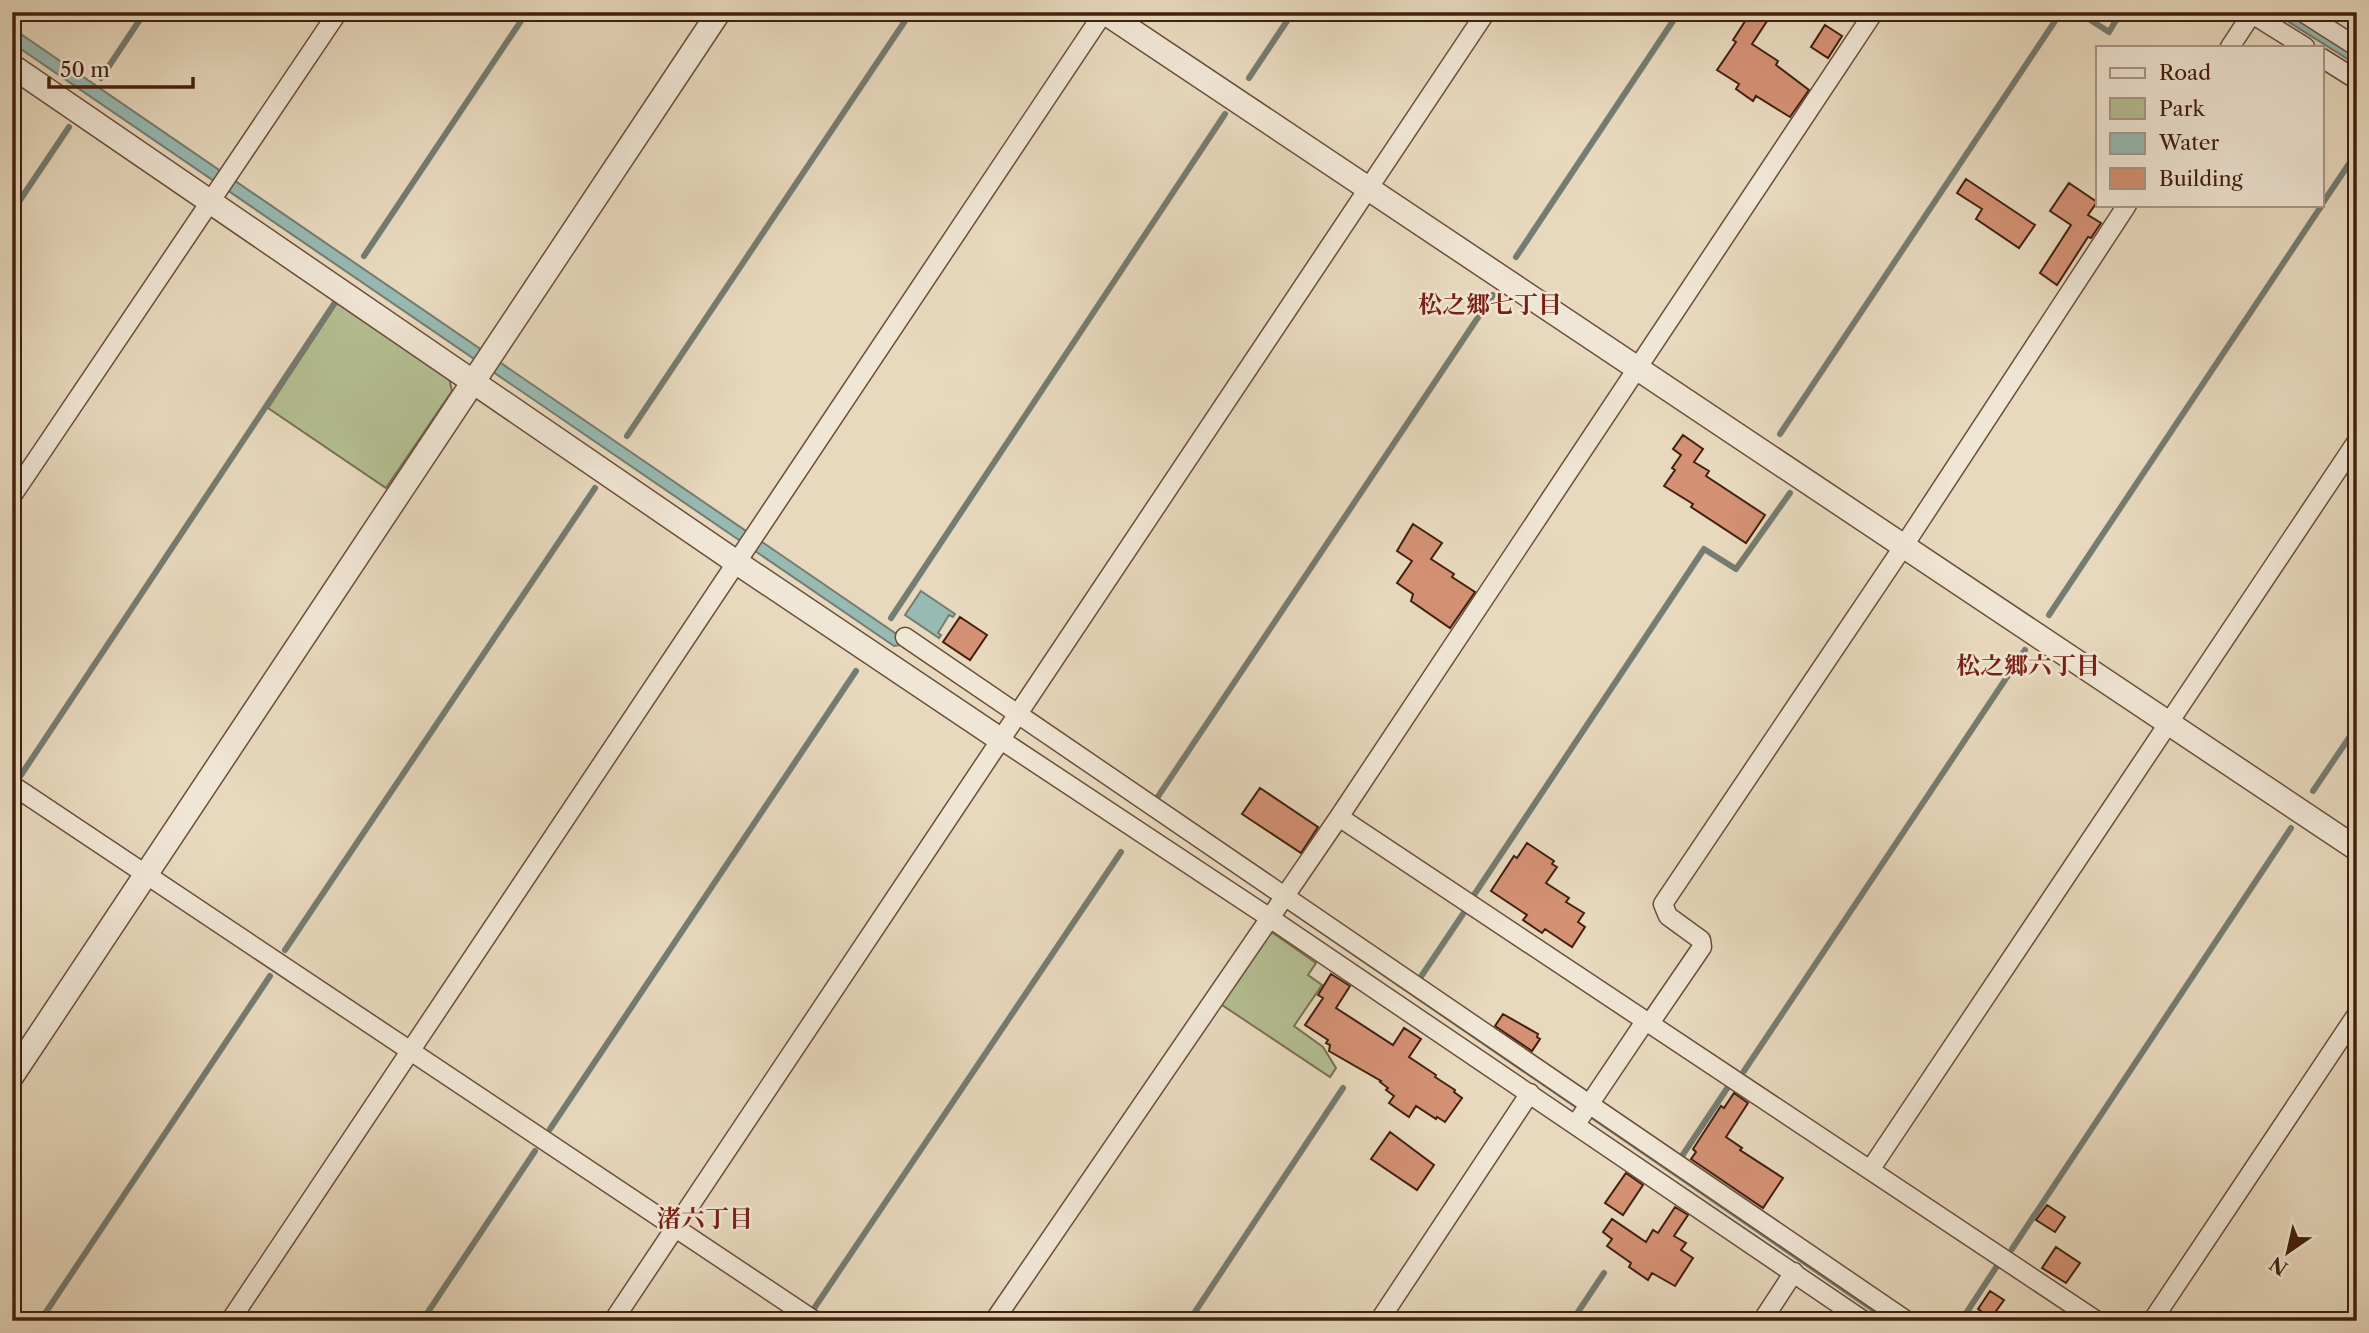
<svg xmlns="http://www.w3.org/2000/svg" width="2369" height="1333" viewBox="0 0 2369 1333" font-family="'Libre Caslon Text','Noto Serif JP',serif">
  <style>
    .green { fill: #b4bf93; stroke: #7a7050; stroke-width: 2 }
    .water { fill: #97bab3; stroke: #757c71; stroke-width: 2 }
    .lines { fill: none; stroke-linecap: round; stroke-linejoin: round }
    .stream { stroke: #757c71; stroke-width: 6 }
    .building { fill: #d49174; stroke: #41200e; stroke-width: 2 }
    .minor-casing { stroke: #6b4e3a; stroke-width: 21 }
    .tertiary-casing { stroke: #6b4e3a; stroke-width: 26 }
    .minor { stroke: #f0e6d5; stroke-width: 18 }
    .tertiary { stroke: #f0e6d5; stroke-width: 23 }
    .labels { text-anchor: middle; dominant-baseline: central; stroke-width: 5; stroke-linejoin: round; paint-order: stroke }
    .neighbourhood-label { font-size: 24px; font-weight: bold; fill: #7a1f14; stroke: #f0e6d5 }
  </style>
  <rect width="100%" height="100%" fill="#e8d9be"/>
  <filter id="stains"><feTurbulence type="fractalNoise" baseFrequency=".00286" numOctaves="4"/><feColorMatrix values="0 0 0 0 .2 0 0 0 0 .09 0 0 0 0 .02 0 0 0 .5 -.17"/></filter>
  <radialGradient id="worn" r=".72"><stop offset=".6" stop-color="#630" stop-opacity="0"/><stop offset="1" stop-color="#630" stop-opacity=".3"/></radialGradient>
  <!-- green -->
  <path class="green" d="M337,303l112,75 3,13 -66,97 -118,-80z
    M1273,933l43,30 -8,12 14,10 -28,41 29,21 13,21 -6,9 -111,-74 45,-68z"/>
  <!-- water -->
  <path class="water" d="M2273,12h15l69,44v9z
    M12,28l1887,1293h-12l-883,-606 -104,-70 -6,1 -882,-603z
    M921,591l34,23 -2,3 -4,-2 -11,18 3,2 -2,3 -34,-23z"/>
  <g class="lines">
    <!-- stream -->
    <path class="stream" d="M2078,12l31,20 12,-20
      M101,78l44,-66
      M1249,78l44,-66
      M2322,204l35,-52
      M12,212l57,-85
      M364,256l163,-244
      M1516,257l163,-245
      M1780,434l281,-422
      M627,436l284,-424
      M2049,615l273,-410
      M891,618l334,-504
      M21,775l315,-474
      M2313,791l44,-65
      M1157,798l336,-503
      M1474,895l230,-346 32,20 54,-76
      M285,950l310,-462
      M1420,978l45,-67
      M1744,1071l281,-421
      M550,1129l306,-458
      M1682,1156l46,-69
      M2012,1249l279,-421
      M815,1307l306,-455
      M40,1321l230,-345
      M422,1321l113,-170
      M1189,1321l154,-233
      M1572,1321l32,-48
      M1961,1321l36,-55
      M2347,1321l10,-16"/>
  </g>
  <!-- building -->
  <path class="building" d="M1751,12h22l-21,32 26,17 -2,4 33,25 -19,27 -34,-21 -3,5 -17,-12 3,-5 -22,-14 19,-28 -3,-2z
    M1825,25l17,11 -14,22 -17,-11z
    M1966,179l69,46 -16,23 -43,-29 6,-10 -25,-16z
    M2069,183l28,19 -9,13 13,8 -10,15 -3,-1 -31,48 -17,-12 31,-48 -21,-14z
    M1683,435l20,14 -9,13 15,9 -3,5 59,39 -19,28 -55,-36 2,-3 -29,-18 11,-16 -3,-2 9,-13 -8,-6z
    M1413,524l29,19 -11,16 23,15 -2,3 23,15 -25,36 -39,-27 2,-7 -16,-11 15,-22 -15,-10z
    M960,617l27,18 -17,25 -27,-18z
    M1260,788l58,39 -17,26 -59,-39z
    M1527,843l27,18 -2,3 5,3 -11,16 23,15 -3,4 18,11 -6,9 7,5 -13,20 -27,-18 -3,4 -19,-13 4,-5 -36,-24 23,-35 3,2z
    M1331,974l19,12 -14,22 57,37 11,-17 17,11 -12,18 27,18 -1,2 20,13 -1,2 8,6 -17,24 -8,-5 -1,2 -20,-13 -7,11 -20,-14 5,-7 -8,-6 2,-2 -8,-6 1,-1 -52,-30 1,-6 -4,-2 2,-3 -23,-15 18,-27 -5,-3z
    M1503,1014l35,20 -1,3 3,2 -8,12 -37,-25z
    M1734,1093l14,10 -22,34 16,11 -2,2 43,28 -20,30 -72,-49 5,-7 -3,-3 28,-43 3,2z
    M1390,1132l44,33 -17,25 -46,-31z
    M1626,1173l17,12 -20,30 -18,-12z
    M2047,1205l18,12 -10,15 -19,-12z
    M1675,1207l13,8 -14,21 12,7 -5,7 12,8 -18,28 -23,-13 -4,7 -19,-13 2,-4 -24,-17 5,-7 -9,-7 9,-13 34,23 7,-12 5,3z
    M2056,1247l24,16 -14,20 -24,-15z
    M1990,1291l14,9 -13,18 -13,-9z"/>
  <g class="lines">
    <defs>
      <path id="minor" d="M2249,12l56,35
        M2302,12l55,35
        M2230,47l23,-35
        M2322,58l35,22
        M12,496l326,-484
        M905,637l1002,684
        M1001,740l269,178 594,403
        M12,785l803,536
        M1339,817l758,504
        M1650,1023l52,-76 -1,-7 -33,-24 -5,-12 240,-357 224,-342
        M1576,1124l70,-104
        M1870,1170l487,-729
        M230,1321l874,-1309
        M613,1321l873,-1309
        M994,1321l345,-504 535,-805
        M1379,1321l151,-228
        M1762,1321l32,-49
        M2152,1321l205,-307"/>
      <path id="tertiary" d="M1104,12l1253,837
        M12,66l724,496 265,178
        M12,1076l707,-1064"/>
    </defs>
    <!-- minor casing -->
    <use href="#minor" class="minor-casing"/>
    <!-- tertiary casing -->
    <use href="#tertiary" class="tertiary-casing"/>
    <!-- minor -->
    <use href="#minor" class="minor"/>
    <!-- tertiary -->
    <use href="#tertiary" class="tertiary"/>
  </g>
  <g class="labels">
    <!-- neighbourhood labels -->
    <g class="neighbourhood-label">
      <text x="1490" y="304">松之郷七丁目</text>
      <text x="2028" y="665">松之郷六丁目</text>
      <text x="705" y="1218">渚六丁目</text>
    </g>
  </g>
  <!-- margin -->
  <rect width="2369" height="1333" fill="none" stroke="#e8d9be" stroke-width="42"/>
  <rect x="14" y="14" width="2341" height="1305" fill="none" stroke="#41200e" stroke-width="3.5"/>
  <rect x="21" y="21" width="2327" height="1291" fill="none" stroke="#41200e" stroke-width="2"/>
  <!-- legend -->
  <rect x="2096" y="46" width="228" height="161" fill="#f0e6d5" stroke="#aa9785" stroke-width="2"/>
  <rect x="2110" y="68" width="35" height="10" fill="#f0e6d5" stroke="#aa9785" stroke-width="2"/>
  <text x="2159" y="80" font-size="21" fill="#41200e">Road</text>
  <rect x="2110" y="98" width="35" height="21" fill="#b4bf93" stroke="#aa9785" stroke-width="2"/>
  <text x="2159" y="116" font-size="21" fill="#41200e">Park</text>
  <rect x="2110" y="133" width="35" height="21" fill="#97bab3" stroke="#aa9785" stroke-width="2"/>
  <text x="2159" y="150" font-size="21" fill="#41200e">Water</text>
  <rect x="2110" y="168" width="35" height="21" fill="#d49174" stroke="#aa9785" stroke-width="2"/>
  <text x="2159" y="186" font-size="21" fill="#41200e">Building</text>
  <!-- north arrow -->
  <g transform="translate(2288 1252) rotate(214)" stroke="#f0e6d5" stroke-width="5" paint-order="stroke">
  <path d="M0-5L12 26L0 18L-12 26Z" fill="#41200e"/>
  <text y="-10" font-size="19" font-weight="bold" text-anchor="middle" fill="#41200e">N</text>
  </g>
  <!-- scale -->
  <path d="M49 77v10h144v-10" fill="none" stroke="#41200e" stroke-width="3.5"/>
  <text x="60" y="77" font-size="21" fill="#41200e" stroke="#f0e6d5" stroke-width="5" paint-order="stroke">50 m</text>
  <rect width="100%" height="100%" filter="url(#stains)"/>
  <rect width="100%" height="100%" fill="url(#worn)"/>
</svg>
